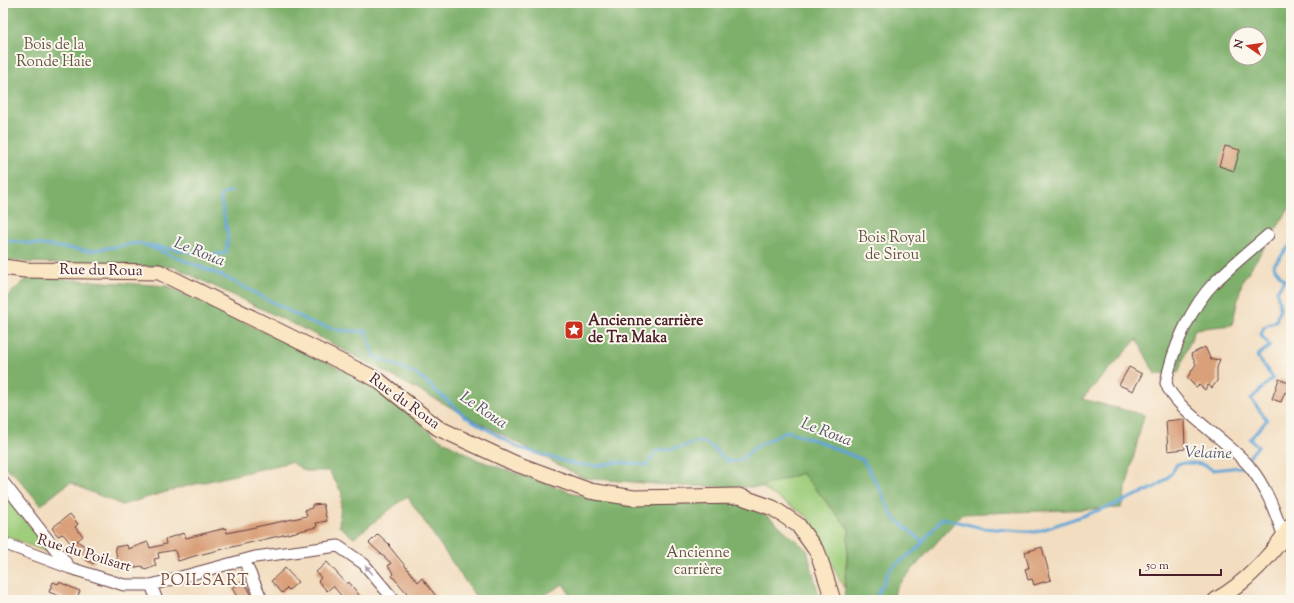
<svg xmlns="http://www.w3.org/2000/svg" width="1294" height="603" viewBox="0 0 1294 603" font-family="'Sorts Mill Goudy',serif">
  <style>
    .green { fill: #9ecd7c; stroke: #747654 }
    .forest { fill: #7eb06c; stroke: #64684c; fill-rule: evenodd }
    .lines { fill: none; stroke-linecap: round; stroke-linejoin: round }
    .stream { stroke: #60a5d6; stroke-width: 3 }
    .building { fill: #d9a07a }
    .street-casing { stroke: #633c41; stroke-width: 13 }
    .secondary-casing { stroke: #633c41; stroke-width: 17 }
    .street { stroke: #fff; stroke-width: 11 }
    .secondary { stroke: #fbe6c4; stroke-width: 15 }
    .oneway { fill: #ae9aa0 }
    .labels { text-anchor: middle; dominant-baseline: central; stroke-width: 4; stroke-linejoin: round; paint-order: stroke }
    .park-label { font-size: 15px; fill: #635343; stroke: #fbf7ec }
    .street-label { font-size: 15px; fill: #4a1f2b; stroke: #fbf7ec }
    .poi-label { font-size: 15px; font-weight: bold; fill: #4a1f2b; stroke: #fbf7ec; text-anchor: start }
    .water-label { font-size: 16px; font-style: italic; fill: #53556f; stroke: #fbf7ec }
    .neighbourhood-label { font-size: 16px; letter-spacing: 1px; fill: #7c4c47; stroke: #fbf7ec }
  </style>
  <rect width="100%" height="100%" fill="#fbf7ec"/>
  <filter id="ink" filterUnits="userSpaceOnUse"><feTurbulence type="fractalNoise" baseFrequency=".025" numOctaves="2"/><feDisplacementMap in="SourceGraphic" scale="8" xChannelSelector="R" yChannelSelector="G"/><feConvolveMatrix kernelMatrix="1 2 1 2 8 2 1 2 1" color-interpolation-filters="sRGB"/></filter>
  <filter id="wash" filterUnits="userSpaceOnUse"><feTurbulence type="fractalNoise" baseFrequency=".012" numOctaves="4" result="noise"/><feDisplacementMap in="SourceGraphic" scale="16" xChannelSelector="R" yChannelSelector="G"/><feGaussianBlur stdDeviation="0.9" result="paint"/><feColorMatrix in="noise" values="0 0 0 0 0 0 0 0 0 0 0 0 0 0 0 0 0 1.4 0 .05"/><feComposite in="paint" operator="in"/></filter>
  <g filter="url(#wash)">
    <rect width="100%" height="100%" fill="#f2ddc0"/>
    <!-- green -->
    <path class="green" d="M802,473l47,56 -5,59 -36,-71 -47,-30z
      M3,491l47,62 -47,-18z"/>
    <!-- forest -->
    <path class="forest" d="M3,3h1288v203l-49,76 -10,43 -37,4 -17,44 -23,1 -18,-35 -55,60 62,16 -23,93 -159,6 -66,74 -3,12h-49l5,-71 -47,-56 -41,14 -81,-1 -97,-8 -273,-146 -136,-65 -150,-5 -21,-3zM1236,34h24v24h-24z
      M29,277l139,9 202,97 68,55 40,22 118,41 147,3 26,13 38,33 13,50h-246l-11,-16 -26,16h-59l-71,-104 -53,42 -15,-12 3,-33 -13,-22h-24l-14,-9 -108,25 -61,18 -36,-15 -16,-8 -29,23 -24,-28 -14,-12v-165z"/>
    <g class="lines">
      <!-- stream -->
      <path class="stream" d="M3,240l87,11 47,-8 6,1 80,32 89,47 26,7 27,2 1,-2 8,26 44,19 48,42 53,31 55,16 24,2 19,-4 30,3 9,-14 26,-4 15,-6 10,2 22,19 12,-2 13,-12 33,-17 30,10 46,19 17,29 12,27 31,26
        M148,245l61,10 17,-2 2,-17 -8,-40 11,-5
        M875,600l15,-31 27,-20 25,-31 40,10 54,4 81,-28c23,-13 47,-13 60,-40 13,-2 25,-2 36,6l28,-3 17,-21 -8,-7 17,-19 -16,-21 22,-21 -16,-22 13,-10 -9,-11 3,-8 12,-6 4,-12 -3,-18 7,-11 -11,-14 18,-22"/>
    </g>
    <g id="blocks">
      <!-- building -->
      <path class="building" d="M1225,146l15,4 -6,21 -15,-5z
        M1205,347l6,13 9,-1 -3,9v13l-5,7 -4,-3 -3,5 -6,-5 -3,2 -9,-9 9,-14 -5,-10z
        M1129,367l13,7 -9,17 -14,-6z
        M1279,379l12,5v11l-6,-3 -4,10 -9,-3z
        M1184,419l1,30 -17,2 -2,-30z
        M323,504l4,17 -11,2 1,4 -119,28 -20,6 -3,-11 -17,3 1,5 -5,1 2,7 -11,4 -3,-4 -23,4 -4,-23 12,-2 1,4 20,-7 2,6 16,-4 -1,-5 19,-6 2,5 40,-10 1,5 80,-17 -2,-6 7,-2v-3z
        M70,514l8,10 -3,3 8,9 -6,5 22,14 -6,9 -17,-11 1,-2 -14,-17 -5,2 -6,-8z
        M378,534l12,11 -1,1 29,36 4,-4 17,22h-26l-21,-24 2,-2 -6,-8 3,-3 -22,-20z
        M1042,547l9,33 -17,5 -2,-6 -4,1 -3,-11 4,-1 -4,-16z
        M327,562l20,22 2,-2 14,18h-18l-12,-14 -6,5 -9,-10 3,-3 -5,-6z
        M285,568l13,14 -9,8 -2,-2 -5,5 -11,-12z
        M244,581l6,11 4,8h-15l-7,-12z
        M53,582l5,2 1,-2 21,9 -4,9h-6l-21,-8z"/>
    </g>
  </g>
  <g filter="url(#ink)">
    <use href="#blocks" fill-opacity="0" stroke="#633c41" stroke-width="1"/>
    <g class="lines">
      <defs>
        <path id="street" d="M1268,235c-17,15 -36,30 -53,47 -24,24 -43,68 -49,101 7,25 65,60 83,83 17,20 26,46 35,71
          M3,482l67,86
          M3,543l67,25 54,17h27l104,-28 83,-11 26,18 30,36
          M244,560l18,40
          M151,585l6,15"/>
        <path id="secondary" d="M3,267l22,3 134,2 219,108 60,48 76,35 76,28 44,7 105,-2 34,12 25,17 20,28 15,47
          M1216,600c29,-16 58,-47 75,-75"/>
      </defs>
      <!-- street casing -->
      <use href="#street" class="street-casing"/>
      <!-- secondary casing -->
      <use href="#secondary" class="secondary-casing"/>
      <!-- street -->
      <use href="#street" class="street"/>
      <!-- secondary -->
      <use href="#secondary" class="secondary"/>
    </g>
    <!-- one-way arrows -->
    <defs><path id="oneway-solid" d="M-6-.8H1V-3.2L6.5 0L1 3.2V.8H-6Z"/></defs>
    <use class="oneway" href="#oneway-solid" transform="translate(369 570) rotate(-130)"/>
  </g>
  <!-- icons -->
  <defs>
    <symbol id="sight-square" viewBox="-11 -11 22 22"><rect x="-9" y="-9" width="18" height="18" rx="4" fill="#c8321e" stroke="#fbf7ec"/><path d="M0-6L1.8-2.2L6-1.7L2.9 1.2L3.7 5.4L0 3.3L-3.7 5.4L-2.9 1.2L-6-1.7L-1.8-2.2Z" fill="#fff"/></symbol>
  </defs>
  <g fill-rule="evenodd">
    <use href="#sight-square" x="563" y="319" width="22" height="22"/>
  </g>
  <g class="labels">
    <!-- park labels -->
    <g class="park-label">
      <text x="54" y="45">Bois de la<tspan x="54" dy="17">Ronde Haie</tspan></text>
      <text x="892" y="238">Bois Royal<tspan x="892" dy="17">de Sirou</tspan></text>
      <text x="698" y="553">Ancienne<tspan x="698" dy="17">carrière</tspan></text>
    </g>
    <!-- street labels -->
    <g class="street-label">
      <text transform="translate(101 271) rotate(1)">Rue du Roua</text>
      <text transform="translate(404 402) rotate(36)">Rue du Roua</text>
      <text transform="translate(84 554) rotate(17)">Rue du Poilsart</text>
    </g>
    <!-- poi labels -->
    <g class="poi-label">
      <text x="588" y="321">Ancienne carrière<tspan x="588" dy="17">de Tra Maka</tspan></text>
    </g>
    <!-- water labels -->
    <g class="water-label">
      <text transform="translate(199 253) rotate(22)">Le Roua</text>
      <text transform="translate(483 411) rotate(34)">Le Roua</text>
      <text transform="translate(826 433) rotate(21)">Le Roua</text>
      <text transform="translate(1208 454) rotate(2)">Velaine</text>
    </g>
    <!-- neighbourhood labels -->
    <g class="neighbourhood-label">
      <text x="205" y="581">POILSART</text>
    </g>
  </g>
  <!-- margin -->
  <rect width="1294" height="603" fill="none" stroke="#fbf7ec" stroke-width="16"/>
  <!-- north arrow -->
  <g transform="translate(1248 46) rotate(283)"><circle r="19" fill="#fbf7ec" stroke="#b4a19f"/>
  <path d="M0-3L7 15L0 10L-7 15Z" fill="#c8321e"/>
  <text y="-6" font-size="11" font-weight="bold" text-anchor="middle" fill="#4a1f2b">N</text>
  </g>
  <!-- scale -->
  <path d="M1140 569v6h81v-6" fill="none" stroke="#4a1f2b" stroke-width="2"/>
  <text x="1146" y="569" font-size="12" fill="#4a1f2b" stroke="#fbf7ec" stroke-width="3" paint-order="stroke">50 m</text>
</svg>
